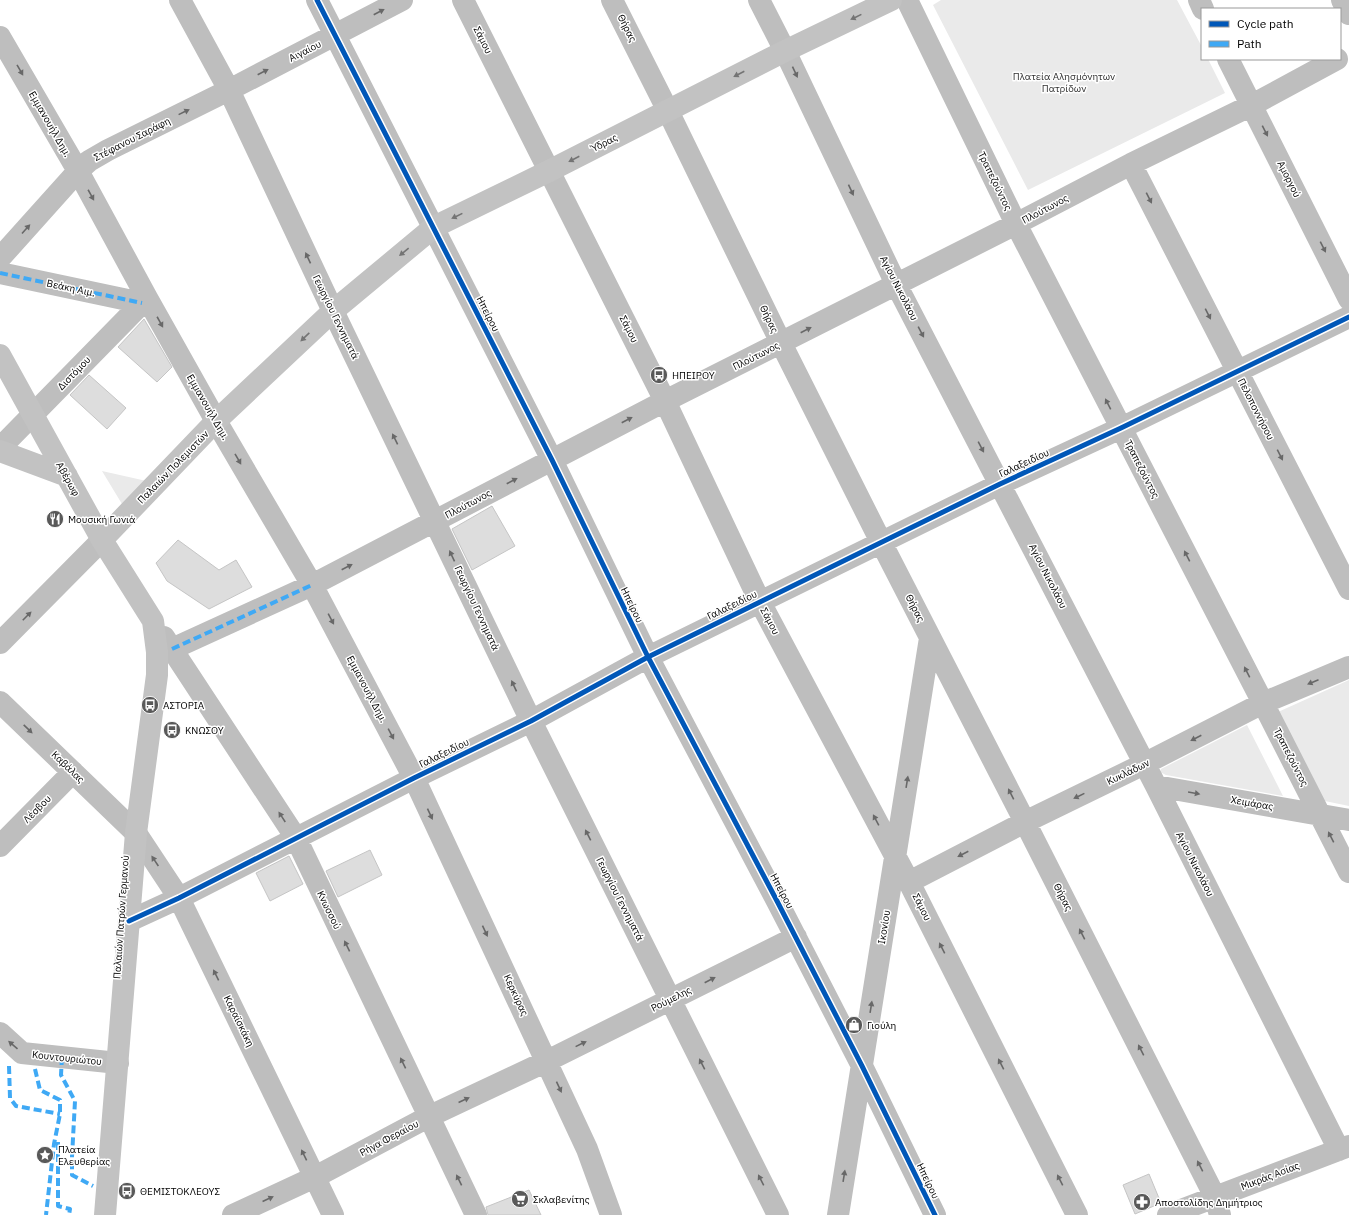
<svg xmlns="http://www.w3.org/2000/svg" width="1349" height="1215" viewBox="0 0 1349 1215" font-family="'IBM Plex Sans',sans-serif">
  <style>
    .green { fill: #eaeaea }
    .building { fill: #ddd; stroke: #c5c5c5 }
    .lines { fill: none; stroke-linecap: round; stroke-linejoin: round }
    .street { stroke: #bebebe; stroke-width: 22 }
    .secondary { stroke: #c2c2c2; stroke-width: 22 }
    .quiet { stroke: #3fa9f5; stroke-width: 4; stroke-dasharray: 8 4; stroke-linecap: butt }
    .cycleway-casing { stroke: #fff; stroke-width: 8 }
    .cycleway { stroke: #0057b8; stroke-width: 5 }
    .oneway { fill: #686868 }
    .oneway2 { fill: #747474 }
    .labels { text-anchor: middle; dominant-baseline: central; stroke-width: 3; stroke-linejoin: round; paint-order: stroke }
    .street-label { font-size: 10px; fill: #000; stroke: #fff }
    .park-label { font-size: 10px; fill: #303030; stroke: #fff }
    .poi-label { font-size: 10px; fill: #000; stroke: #fff; text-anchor: start }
  </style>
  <rect width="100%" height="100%" fill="#fff"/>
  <!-- green -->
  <path class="green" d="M941,0h236l25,47v12h6l17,34 -197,97 -95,-185z
    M102,471l49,11 -26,27z
    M1349,680v126l-29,-6 -42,-88z
    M1247,725l36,71 -117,-21 -6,-3 1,-3z"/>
  <!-- building -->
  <path class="building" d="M144,319l28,48 -15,15 -39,-35z
    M89,375l37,33 -19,21 -37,-34z
    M492,506l23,40 -43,24 -20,-41z
    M178,540l41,30 17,-10 16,27 -43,22 -42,-28 -11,-18z
    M370,850l12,25 -44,22 -12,-26z
    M289,856l14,28 -33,17 -14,-28z
    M1149,1174l12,29 -26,11 -12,-29z
    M529,1190l12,25h-53l-2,-8z"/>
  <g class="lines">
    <!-- street -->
    <path class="street" d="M180,0l49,90 104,221 198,410 247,494
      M317,0l235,460 96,197 129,244 85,165 73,149
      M463,0l202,401 95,201 149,280 168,333
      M612,0l56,111 113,232 100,199 144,280 190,375 5,18
      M759,0l26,51 111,233 260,502 183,364
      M907,0l109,224 247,479 86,169
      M1199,0l4,9
      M1342,0l7,14
      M0,37l78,134 69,127 69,123 96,164 102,193 173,371 24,66
      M1228,59l121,240
      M1131,164l218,425
      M0,258l78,-87 11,-10 19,-11 121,-60 173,-90
      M0,273l142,30
      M0,448l147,-150
      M164,637l132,201 180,377
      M0,643l102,-103
      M172,649l140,-64 353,-184 351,-177 115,-60 121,-59 85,-46
      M0,702l136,131 43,65 154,317
      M1156,786l193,34
      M0,846l73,-74
      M909,882l116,-60 119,-58 119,-61 86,-36
      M129,921l50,-23 235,-120 117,-57 117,-64 112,-55 240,-118 121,-56 228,-111
      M0,1033l22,20 96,10
      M233,1215l82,-38 113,-60 119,-56 249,-124
      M838,1215l92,-577
      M1168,1215l181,-69"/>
    <!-- secondary -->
    <path class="secondary" d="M0,355l102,185 51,81 4,31v23l-21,158 -31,382
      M0,451l67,25
      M102,540l114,-119 117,-110 101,-84 115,-56 236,-120 106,-51"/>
    <!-- quiet -->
    <path class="quiet" d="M0,273l142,30
      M172,649l140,-64
      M62,1057l-1,18 14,26 -3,56v18l21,11
      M9,1066l1,32 6,8 44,8
      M35,1069l5,21 20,10v14l-6,30 -8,71
      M58,1142v64l12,3 -1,6"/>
    <defs>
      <path id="cycleway" d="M317,0l235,460 96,197 129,244 85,165 73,149
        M129,921l50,-23 235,-120 117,-57 117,-64 112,-55 240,-118 121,-56 228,-111"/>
    </defs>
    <!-- cycleway casing -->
    <use href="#cycleway" class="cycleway-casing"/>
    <!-- cycleway -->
    <use href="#cycleway" class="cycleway"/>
  </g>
  <!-- one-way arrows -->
  <defs><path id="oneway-solid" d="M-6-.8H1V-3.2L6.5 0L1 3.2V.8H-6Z"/></defs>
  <g class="oneway">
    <use href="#oneway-solid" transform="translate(379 12) rotate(-28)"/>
    <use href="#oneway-solid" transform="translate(20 70) rotate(60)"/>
    <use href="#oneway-solid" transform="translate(263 72) rotate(-27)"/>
    <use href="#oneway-solid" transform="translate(795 72) rotate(65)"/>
    <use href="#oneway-solid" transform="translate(184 112) rotate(-26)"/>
    <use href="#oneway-solid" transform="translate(1265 131) rotate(63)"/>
    <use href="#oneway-solid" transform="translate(851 190) rotate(65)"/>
    <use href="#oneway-solid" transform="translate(91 195) rotate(61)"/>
    <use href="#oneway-solid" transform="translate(1149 198) rotate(63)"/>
    <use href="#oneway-solid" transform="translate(26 229) rotate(-48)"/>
    <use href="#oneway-solid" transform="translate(1323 247) rotate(63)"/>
    <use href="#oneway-solid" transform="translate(308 258) rotate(-115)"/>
    <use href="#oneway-solid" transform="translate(1208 314) rotate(63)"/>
    <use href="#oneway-solid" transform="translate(160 322) rotate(61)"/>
    <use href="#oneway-solid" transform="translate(806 330) rotate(-27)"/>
    <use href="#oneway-solid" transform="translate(921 332) rotate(62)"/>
    <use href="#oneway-solid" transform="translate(1108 404) rotate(-117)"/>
    <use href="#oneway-solid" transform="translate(627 420) rotate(-28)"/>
    <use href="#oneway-solid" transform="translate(395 439) rotate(-116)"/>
    <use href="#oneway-solid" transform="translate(981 447) rotate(62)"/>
    <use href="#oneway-solid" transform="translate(1280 455) rotate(63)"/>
    <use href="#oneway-solid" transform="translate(238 459) rotate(60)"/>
    <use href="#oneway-solid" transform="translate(512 481) rotate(-28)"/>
    <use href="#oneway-solid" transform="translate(452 556) rotate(-115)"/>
    <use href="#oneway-solid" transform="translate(1187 556) rotate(-117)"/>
    <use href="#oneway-solid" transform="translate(347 567) rotate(-27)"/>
    <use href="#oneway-solid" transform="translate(27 616) rotate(-45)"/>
    <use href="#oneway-solid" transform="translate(331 619) rotate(62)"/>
    <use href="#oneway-solid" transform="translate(1247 672) rotate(-117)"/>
    <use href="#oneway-solid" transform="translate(1313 682) rotate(157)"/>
    <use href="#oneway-solid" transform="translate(514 686) rotate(-115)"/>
    <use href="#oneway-solid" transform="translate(28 729) rotate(44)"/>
    <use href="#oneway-solid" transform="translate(391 734) rotate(62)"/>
    <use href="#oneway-solid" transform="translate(1196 738) rotate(153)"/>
    <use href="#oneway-solid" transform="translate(907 782) rotate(-81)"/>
    <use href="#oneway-solid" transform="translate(1194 793) rotate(10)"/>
    <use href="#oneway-solid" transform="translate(1011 794) rotate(-117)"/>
    <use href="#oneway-solid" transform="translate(1079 796) rotate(154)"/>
    <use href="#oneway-solid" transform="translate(430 814) rotate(65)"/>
    <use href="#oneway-solid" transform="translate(282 817) rotate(-123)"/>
    <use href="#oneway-solid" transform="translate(876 820) rotate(-118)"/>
    <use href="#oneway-solid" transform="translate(588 835) rotate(-117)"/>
    <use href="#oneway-solid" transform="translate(1331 837) rotate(-117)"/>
    <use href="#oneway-solid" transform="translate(963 854) rotate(153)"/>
    <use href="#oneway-solid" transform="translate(155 861) rotate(-124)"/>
    <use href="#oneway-solid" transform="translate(485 931) rotate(65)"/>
    <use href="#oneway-solid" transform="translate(1082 934) rotate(-117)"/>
    <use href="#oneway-solid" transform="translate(347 946) rotate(-116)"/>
    <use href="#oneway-solid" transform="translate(942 948) rotate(-117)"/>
    <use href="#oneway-solid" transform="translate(216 975) rotate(-116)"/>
    <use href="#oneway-solid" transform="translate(710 980) rotate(-27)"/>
    <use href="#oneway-solid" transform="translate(871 1007) rotate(-81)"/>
    <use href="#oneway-solid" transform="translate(581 1044) rotate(-26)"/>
    <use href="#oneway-solid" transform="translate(13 1045) rotate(-139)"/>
    <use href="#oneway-solid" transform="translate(1141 1050) rotate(-117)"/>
    <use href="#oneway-solid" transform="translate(403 1063) rotate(-116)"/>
    <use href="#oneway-solid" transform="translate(702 1064) rotate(-117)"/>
    <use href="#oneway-solid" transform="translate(1001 1064) rotate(-117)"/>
    <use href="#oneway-solid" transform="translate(559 1087) rotate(65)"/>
    <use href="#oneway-solid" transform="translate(464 1100) rotate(-25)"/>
    <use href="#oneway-solid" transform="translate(304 1155) rotate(-116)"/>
    <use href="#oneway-solid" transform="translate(1200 1166) rotate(-117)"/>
    <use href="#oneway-solid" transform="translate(844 1176) rotate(-81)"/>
    <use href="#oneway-solid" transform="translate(459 1180) rotate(-116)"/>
    <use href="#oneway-solid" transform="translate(761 1180) rotate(-117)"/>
    <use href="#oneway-solid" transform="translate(1060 1180) rotate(-117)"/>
    <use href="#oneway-solid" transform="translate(268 1199) rotate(-25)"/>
  </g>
  <g class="oneway2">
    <use href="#oneway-solid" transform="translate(856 17) rotate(154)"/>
    <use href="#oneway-solid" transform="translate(739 74) rotate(153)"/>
    <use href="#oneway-solid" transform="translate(574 159) rotate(153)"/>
    <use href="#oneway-solid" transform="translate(457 216) rotate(154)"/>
    <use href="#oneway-solid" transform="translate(404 252) rotate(141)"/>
    <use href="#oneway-solid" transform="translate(305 337) rotate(136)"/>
  </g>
  <!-- icons -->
  <defs>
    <symbol id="bus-disc" viewBox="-11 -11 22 22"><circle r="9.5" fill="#595959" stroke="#fff"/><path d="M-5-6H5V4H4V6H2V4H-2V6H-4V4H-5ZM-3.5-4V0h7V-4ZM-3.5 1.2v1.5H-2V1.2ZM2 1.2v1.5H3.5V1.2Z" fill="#fff"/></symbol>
    <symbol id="restaurant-disc" viewBox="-11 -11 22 22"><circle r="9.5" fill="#595959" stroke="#fff"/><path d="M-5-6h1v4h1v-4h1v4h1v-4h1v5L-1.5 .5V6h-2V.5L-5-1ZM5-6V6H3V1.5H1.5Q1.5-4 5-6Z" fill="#fff"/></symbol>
    <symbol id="shop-disc" viewBox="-11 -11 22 22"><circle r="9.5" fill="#595959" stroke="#fff"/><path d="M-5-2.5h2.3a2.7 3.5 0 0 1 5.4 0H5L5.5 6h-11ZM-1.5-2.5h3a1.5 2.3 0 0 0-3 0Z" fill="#fff"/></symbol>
    <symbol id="sight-disc" viewBox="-11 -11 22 22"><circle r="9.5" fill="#595959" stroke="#fff"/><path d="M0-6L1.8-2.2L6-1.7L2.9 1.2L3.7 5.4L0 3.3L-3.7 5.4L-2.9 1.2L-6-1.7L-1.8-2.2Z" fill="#fff"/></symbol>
    <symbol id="supermarket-disc" viewBox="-11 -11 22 22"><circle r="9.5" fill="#595959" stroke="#fff"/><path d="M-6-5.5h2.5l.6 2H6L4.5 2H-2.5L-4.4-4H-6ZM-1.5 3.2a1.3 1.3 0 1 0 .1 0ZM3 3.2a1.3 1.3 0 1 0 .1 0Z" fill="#fff"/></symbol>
    <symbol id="pharmacy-disc" viewBox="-11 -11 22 22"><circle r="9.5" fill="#595959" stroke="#fff"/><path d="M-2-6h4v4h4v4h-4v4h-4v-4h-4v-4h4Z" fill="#fff"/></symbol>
  </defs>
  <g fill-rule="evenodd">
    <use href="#bus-disc" x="649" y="365" width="20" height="20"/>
    <use href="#restaurant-disc" x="45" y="509" width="20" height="20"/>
    <use href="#bus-disc" x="140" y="695" width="20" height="20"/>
    <use href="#bus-disc" x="162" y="720" width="20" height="20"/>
    <use href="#shop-disc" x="844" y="1015" width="20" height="20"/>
    <use href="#sight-disc" x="35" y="1145" width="20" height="20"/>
    <use href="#bus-disc" x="117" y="1181" width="20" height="20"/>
    <use href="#supermarket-disc" x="510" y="1189" width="20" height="20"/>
    <use href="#pharmacy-disc" x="1132" y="1192" width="20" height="20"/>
  </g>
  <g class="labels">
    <!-- street labels -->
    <g class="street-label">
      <text transform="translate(627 28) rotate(63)">Θήρας</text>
      <text transform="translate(483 40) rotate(63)">Σάμου</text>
      <text transform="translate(305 51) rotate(-27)">Αιγαίου</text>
      <text transform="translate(50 124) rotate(60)">Εμμανουήλ Δημ.</text>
      <text transform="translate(132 139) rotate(-27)">Στέφανου Σαράφη</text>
      <text transform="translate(604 143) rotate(-27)">Ύδρας</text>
      <text transform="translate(1289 179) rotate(63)">Αμοργού</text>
      <text transform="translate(995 181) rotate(64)">Τραπεζούντος</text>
      <text transform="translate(1045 209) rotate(-28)">Πλούτωνος</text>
      <text transform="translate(71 288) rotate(12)">Βεάκη Αιμ.</text>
      <text transform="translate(899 288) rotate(63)">Αγίου Νικολάου</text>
      <text transform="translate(488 314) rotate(63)">Ηπείρου</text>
      <text transform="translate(336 317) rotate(64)">Γεωργίου Γεννηματά</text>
      <text transform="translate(769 319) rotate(64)">Θήρας</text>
      <text transform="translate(629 329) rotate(63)">Σάμου</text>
      <text transform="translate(756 356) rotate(-27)">Πλούτωνος</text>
      <text transform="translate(74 373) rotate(-46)">Διστόμου</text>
      <text transform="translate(208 407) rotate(60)">Εμμανουήλ Δημ.</text>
      <text transform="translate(1256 409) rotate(63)">Πελοποννήσου</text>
      <text transform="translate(1024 463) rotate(-25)">Γαλαξειδίου</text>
      <text transform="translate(173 467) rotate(-46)">Παλαιών Πολεμιστών</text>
      <text transform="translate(1142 469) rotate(63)">Τραπεζούντος</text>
      <text transform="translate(68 479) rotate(61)">Αβέρωφ</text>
      <text transform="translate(468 504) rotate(-28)">Πλούτωνος</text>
      <text transform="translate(1048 576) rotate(63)">Αγίου Νικολάου</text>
      <text transform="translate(632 605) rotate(64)">Ηπείρου</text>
      <text transform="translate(732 605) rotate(-26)">Γαλαξειδίου</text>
      <text transform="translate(477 608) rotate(65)">Γεωργίου Γεννηματά</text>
      <text transform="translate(915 608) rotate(63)">Θήρας</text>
      <text transform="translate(770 621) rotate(62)">Σάμου</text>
      <text transform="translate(367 689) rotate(62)">Εμμανουήλ Δημ.</text>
      <text transform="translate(444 753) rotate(-26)">Γαλαξειδίου</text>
      <text transform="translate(1291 757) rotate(63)">Τραπεζούντος</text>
      <text transform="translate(68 767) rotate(44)">Καβάλας</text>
      <text transform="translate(1128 772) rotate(-26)">Κυκλάδων</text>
      <text transform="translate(1252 803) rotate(10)">Χειμάρας</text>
      <text transform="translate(37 809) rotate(-45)">Λέσβου</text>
      <text transform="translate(1195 864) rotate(63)">Αγίου Νικολάου</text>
      <text transform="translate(782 891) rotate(62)">Ηπείρου</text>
      <text transform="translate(1063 897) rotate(63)">Θήρας</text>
      <text transform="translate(620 899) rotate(63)">Γεωργίου Γεννηματά</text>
      <text transform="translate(922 907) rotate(63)">Σάμου</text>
      <text transform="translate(329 910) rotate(64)">Κνωσσού</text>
      <text transform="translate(121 917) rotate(-86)">Παλαιών Πατρών Γερμανού</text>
      <text transform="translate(884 927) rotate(-81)">Ικονίου</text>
      <text transform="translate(516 995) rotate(65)">Κερκύρας</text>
      <text transform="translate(671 999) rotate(-27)">Ρούμελης</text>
      <text transform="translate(239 1021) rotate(64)">Καραϊσκάκη</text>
      <text transform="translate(67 1058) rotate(6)">Κουντουριώτου</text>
      <text transform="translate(389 1138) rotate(-28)">Ρήγα Φεραίου</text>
      <text transform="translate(1270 1176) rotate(-21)">Μικράς Ασίας</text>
      <text transform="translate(928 1181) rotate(64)">Ηπείρου</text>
    </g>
    <!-- park labels -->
    <g class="park-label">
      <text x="1064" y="76">Πλατεία Αλησμόνητων<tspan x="1064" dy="12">Πατρίδων</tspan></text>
    </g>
    <!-- poi labels -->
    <g class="poi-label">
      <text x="672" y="375">ΗΠΕΙΡΟΥ</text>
      <text x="68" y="519">Μουσική Γωνιά</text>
      <text x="163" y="705">ΑΣΤΟΡΙΑ</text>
      <text x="185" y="730">ΚΝΩΣΟΥ</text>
      <text x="867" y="1025">Γιούλη</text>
      <text x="58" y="1149">Πλατεία<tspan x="58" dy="12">Ελευθερίας</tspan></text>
      <text x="140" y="1191">ΘΕΜΙΣΤΟΚΛΕΟΥΣ</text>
      <text x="533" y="1199">Σκλαβενίτης</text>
      <text x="1155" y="1202">Αποστολίδης Δημήτριος</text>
    </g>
  </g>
  <!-- legend -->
  <rect x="1201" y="8" width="140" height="52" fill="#ffffff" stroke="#999999"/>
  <rect x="1209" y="21" width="20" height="6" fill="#0057b8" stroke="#999999"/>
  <text x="1237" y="28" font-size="12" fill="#000000">Cycle path</text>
  <rect x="1209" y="41" width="20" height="6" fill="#3fa9f5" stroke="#999999"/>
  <text x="1237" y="48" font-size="12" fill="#000000">Path</text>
</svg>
